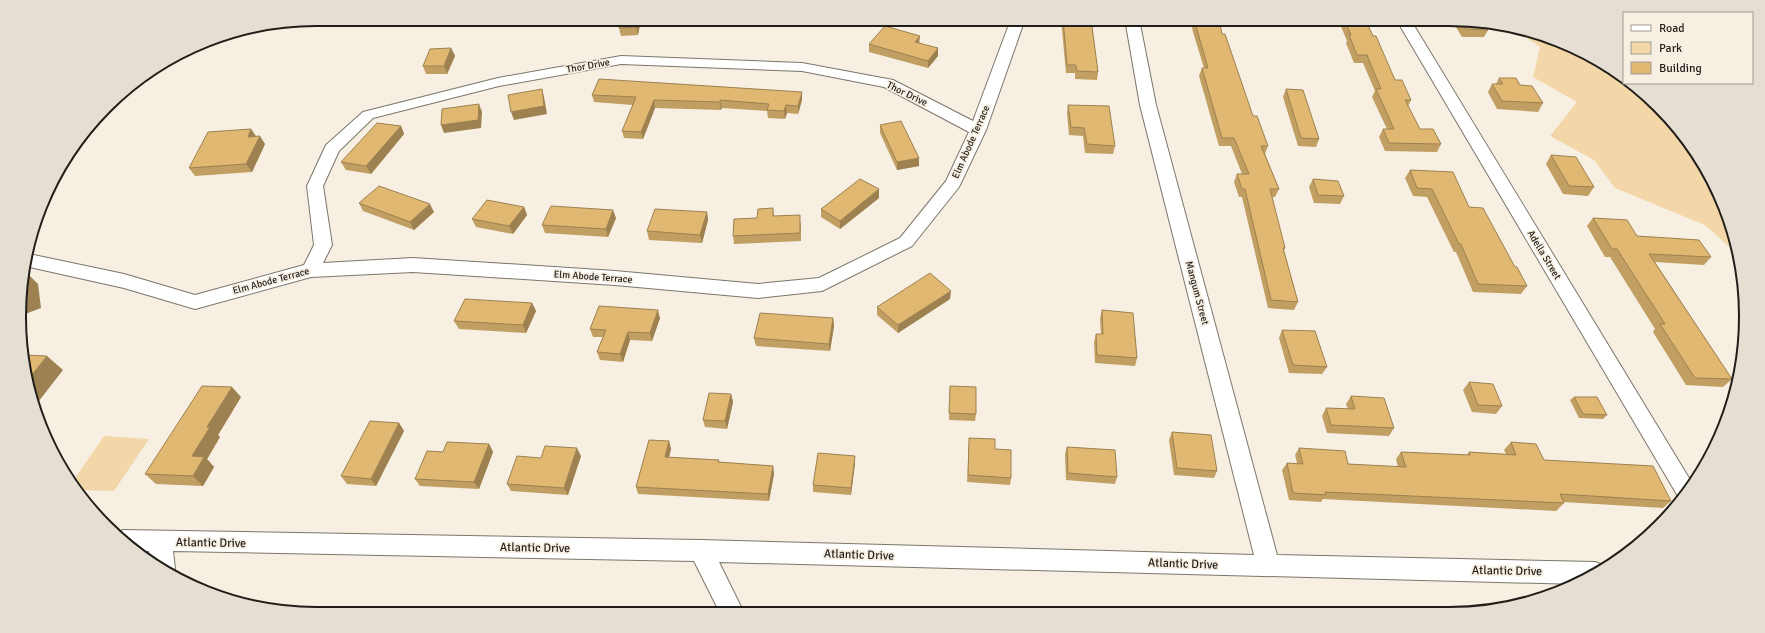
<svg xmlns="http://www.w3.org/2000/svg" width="1765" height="633" viewBox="0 0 1765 633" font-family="Signika,sans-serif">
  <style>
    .green { fill: #f3d7a8 }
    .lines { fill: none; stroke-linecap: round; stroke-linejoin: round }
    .minor-casing { stroke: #7c766b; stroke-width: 2 }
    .minor { fill: #fff; fill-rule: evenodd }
    .wall { fill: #c19e62 }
    .shaded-wall { fill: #9d8150 }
    .building { fill: #e0b872; stroke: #9d8150 }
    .labels { text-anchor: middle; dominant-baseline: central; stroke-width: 3.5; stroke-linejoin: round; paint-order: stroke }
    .street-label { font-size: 10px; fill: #211e1a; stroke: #f6efe2 }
    .near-street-label { font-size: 12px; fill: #211e1a; stroke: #f6efe2 }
    .rim { fill: none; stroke: #211e1a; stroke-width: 2 }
  </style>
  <rect width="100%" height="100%" fill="#f6efe2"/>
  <!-- green -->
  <path class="green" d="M1511,27c42,6 78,28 113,50v6h8l40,37 34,48 7,14 -9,1 14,12 12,26 8,34 -33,-30 -90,-37 -21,-28 -44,-24 27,-34 -44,-25 7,-30z
    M104,436l45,3 -35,52 -38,-1 -5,-6z"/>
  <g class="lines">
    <defs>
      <path id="minor" d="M1011,19h14l-39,111 -27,57 -47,59 -90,45 -64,7 -143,-13 -202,-13 -102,5 -116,32 -71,-21 -99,-22 4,-12 95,20 71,21 109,-30 10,-20 -7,-59 19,-41 37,-33 135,-34 123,-22 181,7 91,17 80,41zM621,64l181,7 82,16 85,45 -23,49 -46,57 -81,40 -61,6 -143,-13 -202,-13 -90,5 9,-18 -9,-59 16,-35 34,-33 126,-32z
        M1125,19h14l17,86 121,450 318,7 8,3 1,2 -25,17 -860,-22 25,51h-24l-26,-52 -521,-10 2,18 -2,5 -22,-10 -2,-13h-14l-21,-17 9,-4 578,10 553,15 -114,-450z
        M1396,19h14l282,464 -13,15z"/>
    </defs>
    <!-- minor casing -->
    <use href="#minor" class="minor-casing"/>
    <!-- minor -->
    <use href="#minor" class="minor"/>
  </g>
  <!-- wall -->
  <path class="wall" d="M641,19l-3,16 -17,1 -2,-8z
    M1061,19h30l7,53 -1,8 -22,-1v-6h-9z
    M1190,19h29l3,15 31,82 15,30 -3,8 14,35 -4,8h-3l13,51 -1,3 14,51 -4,8 -26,-2 -26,-111h-3l-5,-15 3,-8h5l-11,-28h-12l-20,-70 3,-8h2l-11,-36z
    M1338,19h27l30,61 16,20 -3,6 12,23 21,15 -4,8 -52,-1 -6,-14 4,-8h4l-15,-32 3,-6 -12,-28h-9l-8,-20 1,-2z
    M1451,19l33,5 4,6 -4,7h-22z
    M869,44l69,4v8l-10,12 -59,-16z
    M451,48l4,8 -8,18h-21l-3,-8z
    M1499,78l21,7 23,18 -5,9 -41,-3 -9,-17 4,-8h4z
    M1286,89l33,50 -3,8 -18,-1 -15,-49z
    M802,92v8l-4,14 -11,-1 -2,6 -17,-1 -1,-7 -45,-3 -1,2 -66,-2 -12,31 -19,-1 -2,-7 11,-26 -39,-3 -2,-7z
    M1068,105l47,41 -2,8 -28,-1 -2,-17 -14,-1 -2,-22z
    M880,125l39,33v8l-22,4 -17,-37z
    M401,126l3,8 -33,40 -25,-4 -5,-8z
    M251,129l5,7 9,8 -13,28 -57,4 -6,-8z
    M1551,155l43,32 -6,9 -25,-2 -17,-30z
    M1410,170l59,37 46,60 12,19 -6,8 -48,-2 -17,-40h-2l-27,-55 -14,-1 -8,-18z
    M1313,179l31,17 -4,8 -26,-1 -5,-16z
    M879,198l-39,31 -19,-12v-8z
    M359,203l75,9 -20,18 -51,-19z
    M524,207l3,8 -14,19 -37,-7 -4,-8z
    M773,208l1,8 27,7v18l-67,3 -1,-8 24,-18z
    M707,212l1,8 -6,23 -53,-3 -2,-9z
    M616,218l-8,19 -63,-4 -3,-8z
    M1593,218l44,18 74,21 -7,8 -49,-3 77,117 -9,8 -37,-2 -33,-53 2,-3 -45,-72h-5l-18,-31z
    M950,299l-52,34 -21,-18v-8z
    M532,303l4,8 -10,22 -67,-4 -5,-8z
    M1102,310l35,48 -2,8 -40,-3 -1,-21 2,-8h5l-1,-16z
    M660,318l-8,23 -22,-1 -7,22 -23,-2 -3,-8 6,-15h-10l-3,-8z
    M833,318l1,8 -4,25 -74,-5 -2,-8z
    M1282,330l45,37 -5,7 -33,-1 -10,-35z
    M1469,382l33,24 -6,8 -24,-2 -9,-22z
    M950,386l26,28 -1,7 -26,-1z
    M731,394l2,8 -6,27 -22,-2 -2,-7z
    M1351,396l43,32 -5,8 -62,-3 -5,-17 4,-8 22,1 -2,-5z
    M241,397l-23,38 2,2 -13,22 7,8 -11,19 -47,-2 -11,-10z
    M1574,397l33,18 -4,4 -24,-1 -9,-18z
    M399,423l5,8 -28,55 -29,-2 -6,-8z
    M1172,432l45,39 -3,7 -40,-3 -5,-35z
    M969,438l26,11 16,29 -1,7 -43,-3 2,-37z
    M669,441l2,8 -2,8 50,3v2l54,4 1,8 -5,27 -131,-7 -2,-7z
    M1511,442l33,18 127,41 -8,7 -100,-6 1,1 -8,8 -233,-12 -2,3 -32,-2 -7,-30 5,-7h10l-2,-8 4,-7 49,16 50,3 -2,-8 5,-7 66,3 2,-3 37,2 -2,-4z
    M489,444l4,8 -14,37 -59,-3 -5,-7 28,-27z
    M1067,447l50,30 -2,7 -49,-4 -1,-26z
    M581,456l-13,39 -57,-4 -4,-7 34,-26z
    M855,463l-4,32 -38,-3v-7z"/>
  <!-- shaded-wall -->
  <path class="shaded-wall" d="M637,19h4l-3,16 -2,-8z
    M920,36l-1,8 -4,-2z
    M451,48l4,8 -8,18 -3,-8z
    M938,48v8l-10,12v-7z
    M542,89l2,8 3,17 -33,6 -3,-8z
    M802,92v8l-4,14v-8z
    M654,100l1,8 -12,31 -2,-7z
    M720,100l2,8 -1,2 -1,-8z
    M479,104l3,8 -1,16 -37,5 -3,-8z
    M786,105l1,8 -2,6 -1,-8z
    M401,126l3,8 -33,40 -5,-8z
    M251,129l5,8h-8z
    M260,136l5,8 -13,28 -6,-8z
    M919,158v8l-22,4v-8z
    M879,189v9l-39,31v-8z
    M430,204l4,8 -20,18 -4,-8z
    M524,207l3,8 -14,19 -4,-8z
    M613,210l3,8 -8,19 -2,-8z
    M707,212l1,8 -6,23 -2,-8z
    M24,270l14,14 3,24 -21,8 1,-21z
    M951,291l-1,8 -52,34v-8z
    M532,303l4,8 -10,22 -3,-8z
    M658,310l2,8 -8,23 -2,-8z
    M833,318l1,8 -4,25 -1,-7z
    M628,332l2,8 -7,22 -3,-8z
    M47,356l16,14 -28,36 -6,-13 -2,-12z
    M232,387l9,10 -23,38 2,2 -13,22 7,8 -11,19 -10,-10 -1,-20 15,-29z
    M731,394l2,8 -6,27 -2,-8z
    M399,423l5,8 -28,55 -5,-7z
    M669,441l2,8 -4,15 -2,-7z
    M489,444l4,8 -14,37 -5,-7z
    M577,448l4,8 -13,39 -4,-7z
    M855,456v7l-4,32v-7z
    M773,466l1,8 -5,27 -1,-7z"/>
  <!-- building -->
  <path class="building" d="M621,19h16l-1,8 -17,1z
    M1063,19h28l7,53 -21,-1 -1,-6h-9z
    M1194,19h25l3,15h3l28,82h4l11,30h-7l18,43h-9l15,59h-2l15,54 -27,-2 -26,-111h-3l-5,-15h12l-15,-36h-12l-20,-70h6z
    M1344,19h21l8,17h3l19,44h7l9,20h-6l15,29h13l8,15 -52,-1 -6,-14h11l-18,-40h5l-14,-34h-10l-8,-20h2z
    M1461,21l23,3 4,6 -22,-1z
    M885,26l35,10 -5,6 23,6 -10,13 -59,-17z
    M451,48l-7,18h-21l7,-17z
    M1499,78h17l4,7 12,1 11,17 -41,-2 -10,-17h11z
    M599,79l203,13 -4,14 -12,-1 -2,6 -17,-1 2,-6 -49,-4v2l-66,-2 -13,32 -19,-1 14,-34 -44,-2z
    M542,89l2,17 -33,6 -3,-17z
    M1286,89l17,1 16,49 -18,-1z
    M479,104l-1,16 -37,5 1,-16z
    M1068,105l41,1 6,40 -28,-2 -3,-16 -13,-1z
    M901,121l18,37 -22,4 -17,-37z
    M377,123l24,3 -35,40 -25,-4z
    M251,129l-3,8 12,-1 -14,28 -57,4 19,-36z
    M1551,155l25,2 18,30 -25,-1z
    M1410,170l43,2 16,35 14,1 32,59h2l10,19 -49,-2 -17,-40h-2l-27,-55 -15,-1z
    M860,179l19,10 -39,32 -19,-12z
    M1313,179l25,2 6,15 -26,-1z
    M379,186l51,18 -20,18 -51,-19z
    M487,200l37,7 -15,19 -37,-7z
    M551,206l62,4 -7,19 -64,-4z
    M773,208v8l27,-1v18l-67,3 1,-17 23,-1 1,-9z
    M655,209l52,3 -7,23 -53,-4z
    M1593,218l34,2 10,16 62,4 12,17 -62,-3 83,125 -37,-1 -35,-54h5l-48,-75h-5z
    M24,271l2,22 -5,2 1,-17z
    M930,273l21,18 -53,34 -21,-18z
    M465,299l67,4 -9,22 -69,-4z
    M599,306l59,4 -8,23 -22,-1 -8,22 -23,-2 9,-22 -16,-1z
    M1102,310l31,3 4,45 -40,-3 -1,-21h7z
    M760,313l73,5 -4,26 -75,-6z
    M1282,330l33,1 12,36 -34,-2z
    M23,355l24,1 -20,25z
    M1469,382l24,2 9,22 -24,-1z
    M202,386l30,1 -25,40h3l-18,29 12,1 -11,19 -48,-2z
    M950,386l26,1v27l-27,-1z
    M709,393l22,1 -6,27 -22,-1z
    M1351,396l33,2 10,30 -63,-3 -5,-17 29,1z
    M1574,397h23l10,18 -24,-1z
    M370,421l29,2 -28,56 -30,-3z
    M1172,432l39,3 6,36 -40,-3z
    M969,438l26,1v10l16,1v28l-43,-3z
    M649,440l20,1 -4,16 54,3 -1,2 55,4 -5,28 -132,-7z
    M447,442l42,2 -15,38 -59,-3 12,-28 16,1z
    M1511,442l25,2 8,16 109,6 18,35 -111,-7 4,9 -239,-11 1,3 -33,-2 -6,-30 16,1 -4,-16 46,3 3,13 58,3 -5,-15 69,3 -1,-3 47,3z
    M545,446l32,2 -13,40 -57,-4 10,-28 24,2z
    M1067,447l48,3 2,27 -49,-4z
    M818,453l37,3 -4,32 -38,-3z"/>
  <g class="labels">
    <!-- street labels -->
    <g class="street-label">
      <text transform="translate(588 66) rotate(-10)">Thor Drive</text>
      <text transform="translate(907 94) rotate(26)">Thor Drive</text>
      <text transform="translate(971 142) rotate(-66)">Elm Abode Terrace</text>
      <text transform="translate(1544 255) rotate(59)">Adella Street</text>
      <text transform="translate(593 277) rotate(4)">Elm Abode Terrace</text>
      <text transform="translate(271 281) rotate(-15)">Elm Abode Terrace</text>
      <text transform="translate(1197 293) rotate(75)">Mangum Street</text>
    </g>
    <!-- near-street labels -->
    <g class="near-street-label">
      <text transform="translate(211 543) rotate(1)">Atlantic Drive</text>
      <text transform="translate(535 548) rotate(1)">Atlantic Drive</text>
      <text transform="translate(859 555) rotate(2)">Atlantic Drive</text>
      <text transform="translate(1183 564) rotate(2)">Atlantic Drive</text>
      <text transform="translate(1507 571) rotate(1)">Atlantic Drive</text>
    </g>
  </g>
  <!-- crop -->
  <path d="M0 0H1765V633H0ZM316 26H1449A290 290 0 0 1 1739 316V317A290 290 0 0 1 1449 607H316A290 290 0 0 1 26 317V316A290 290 0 0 1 316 26Z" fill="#e5ded2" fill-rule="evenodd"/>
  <path class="rim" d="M316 26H1449A290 290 0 0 1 1739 316V317A290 290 0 0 1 1449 607H316A290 290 0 0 1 26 317V316A290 290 0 0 1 316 26Z"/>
  <!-- legend -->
  <rect x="1623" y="12" width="130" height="72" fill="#f6efe2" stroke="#a19b92"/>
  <rect x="1631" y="25" width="20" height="6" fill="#ffffff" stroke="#a19b92"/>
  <text x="1659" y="32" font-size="12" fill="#211e1a">Road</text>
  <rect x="1631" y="42" width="20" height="12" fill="#f3d7a8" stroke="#a19b92"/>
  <text x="1659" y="52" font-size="12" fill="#211e1a">Park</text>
  <rect x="1631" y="62" width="20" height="12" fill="#e0b872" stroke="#a19b92"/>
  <text x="1659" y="72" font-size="12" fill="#211e1a">Building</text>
</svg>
